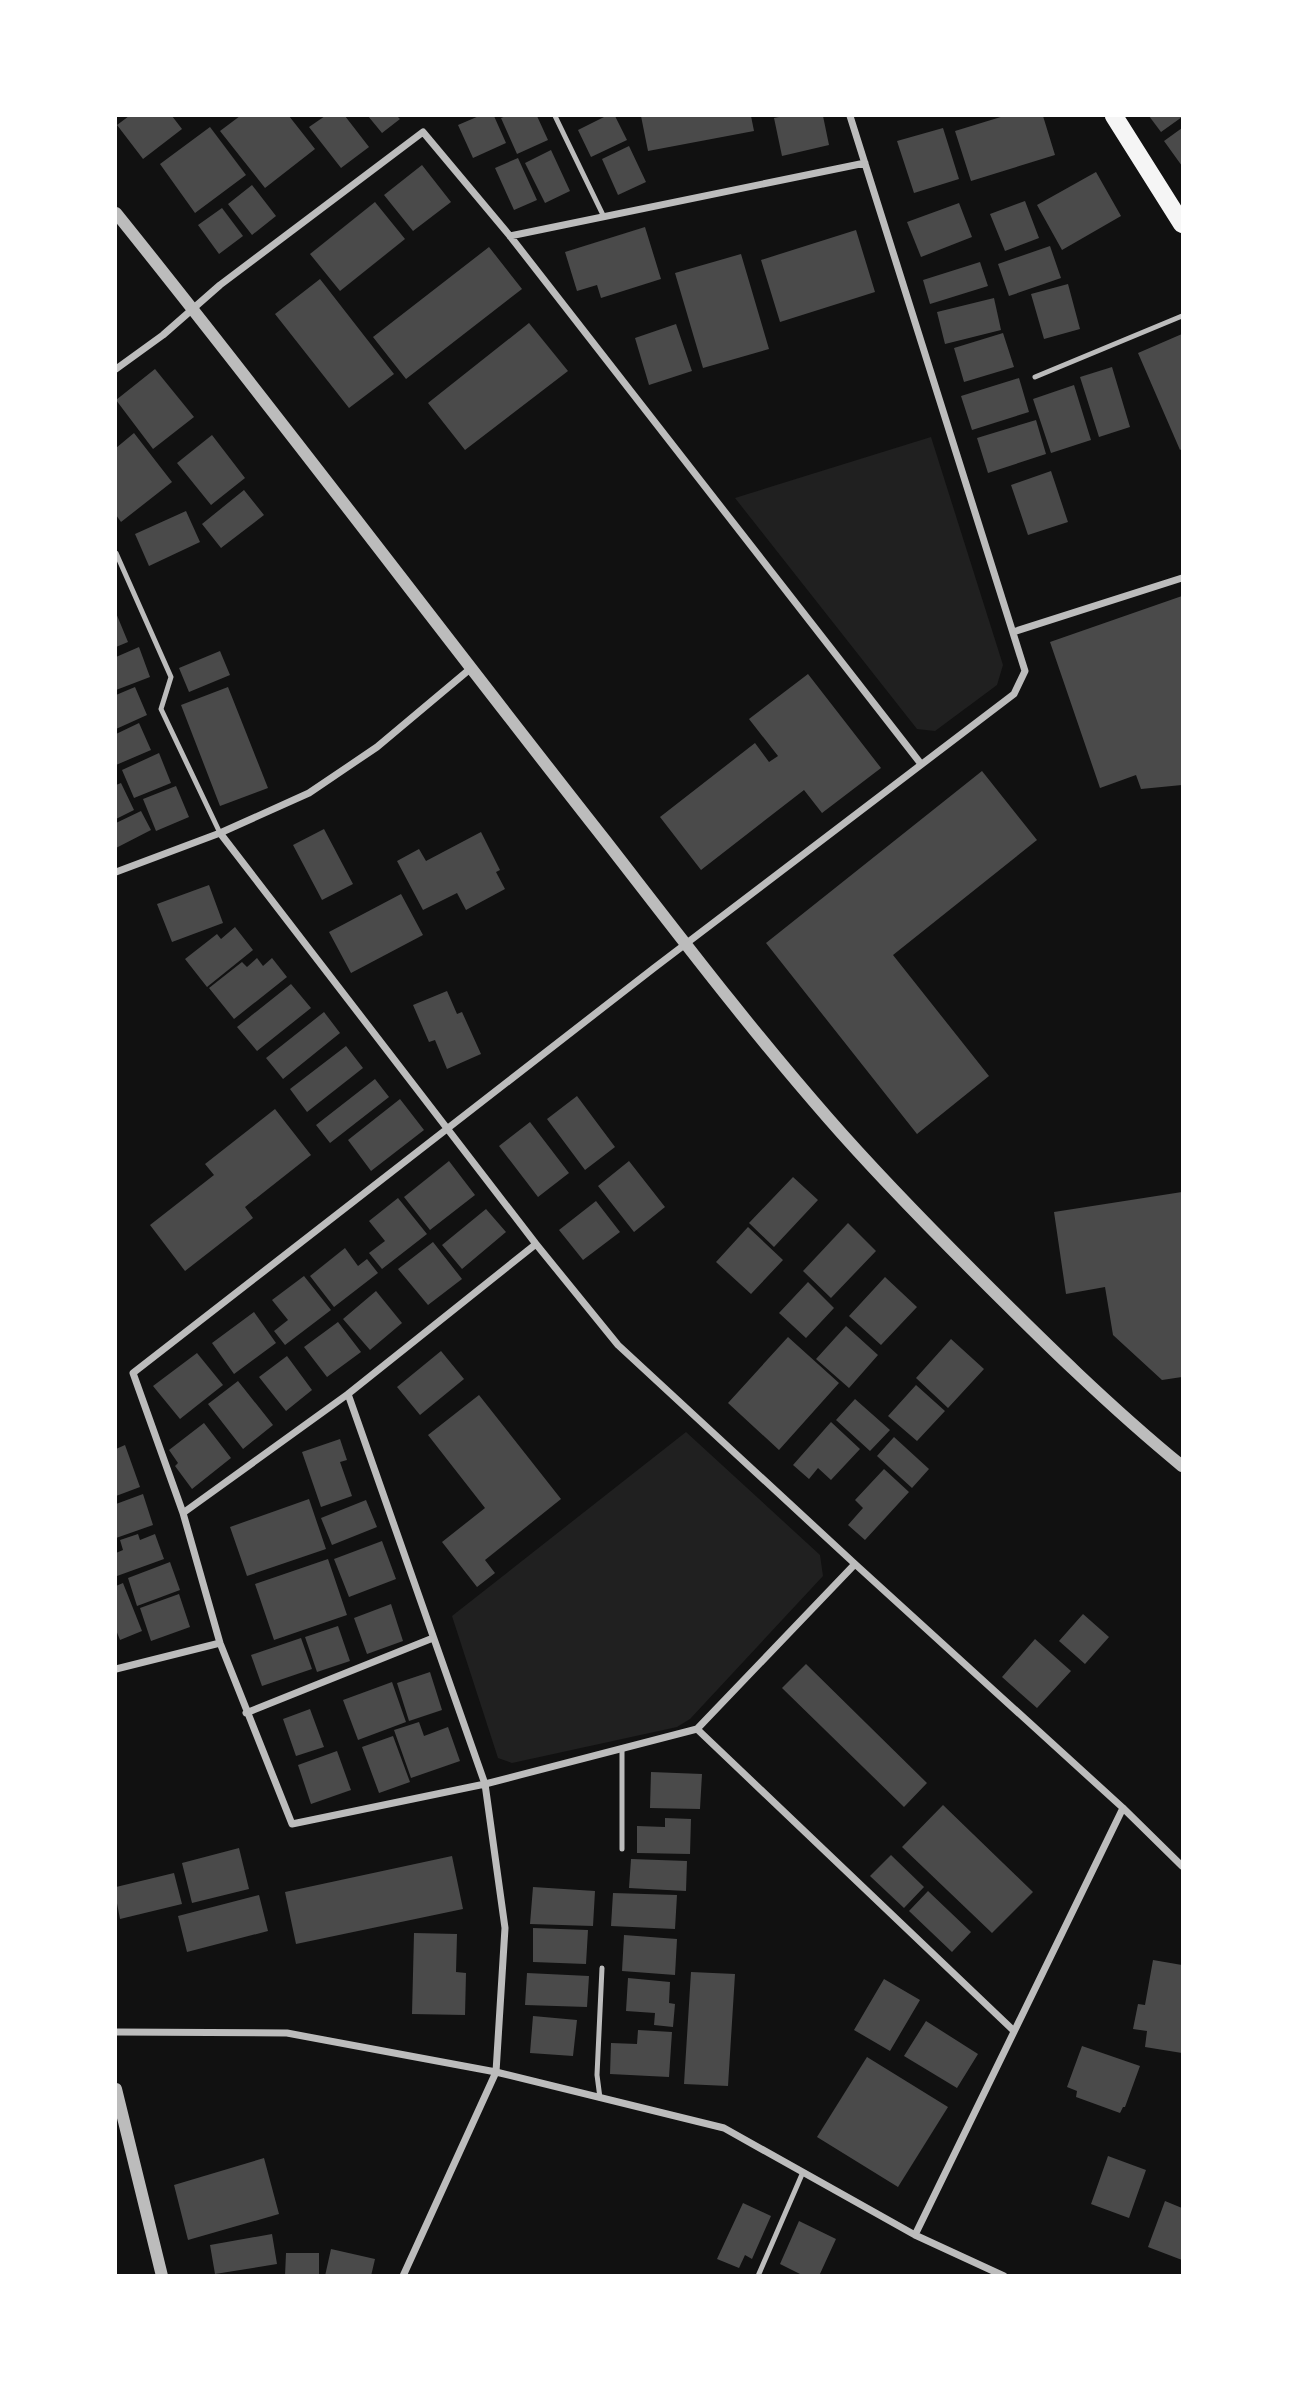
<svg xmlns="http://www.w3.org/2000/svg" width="1298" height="2391" viewBox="0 0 1298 2391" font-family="Rubik,sans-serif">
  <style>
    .green { fill: #202020 }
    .building { fill: #4a4a4a }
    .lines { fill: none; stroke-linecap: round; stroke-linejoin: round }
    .service { stroke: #bcbcbc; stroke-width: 5 }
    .minor { stroke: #bcbcbc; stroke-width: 7 }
    .tertiary { stroke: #bcbcbc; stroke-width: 12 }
    .primary { stroke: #f5f5f5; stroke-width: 18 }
  </style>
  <rect width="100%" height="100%" fill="#111"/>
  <!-- green -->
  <path class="green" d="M931,437l72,228 -6,20 -62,46 -18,-2 -182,-231z
    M686,1432l134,123 3,21 -133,143 -13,8 -165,36 -14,-5 -46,-142z"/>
  <!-- building -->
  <path class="building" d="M129,116h43l10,13 -39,30 -26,-34z
    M240,116h49l26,33 -50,39 -45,-57z
    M325,116h20l24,31 -28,21 -32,-41z
    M368,116h29l3,3 -18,14z
    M479,116h15l12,27 -33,15 -15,-33z
    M506,116h31l11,24 -31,14 -16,-36z
    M606,116h9l12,24 -36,17 -13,-27z
    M641,116h110l3,15 -106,20z
    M784,116h39l6,29 -47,11 -8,-38z
    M1004,116h39l12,39 -84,26 -16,-50z
    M1149,116h33v1l-21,15z
    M210,127l36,48 -51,38 -35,-49z
    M943,128l16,51 -45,14 -17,-52z
    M1182,128v38l-18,-25z
    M629,146l17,36 -28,13 -16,-36z
    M551,150l19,41 -25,12 -20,-40z
    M518,158l19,42 -23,10 -19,-42z
    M422,165l29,37 -38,29 -29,-36z
    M1096,172l25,44 -59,34 -25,-45z
    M252,185l24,31 -24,19 -24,-31z
    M1025,201l14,37 -34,13 -15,-37z
    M375,202l30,37 -65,52 -30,-37z
    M959,203l13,34 -51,20 -14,-35z
    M222,208l21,28 -24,18 -21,-29z
    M645,227l16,52 -60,19 -4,-13 -20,6 -12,-39z
    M856,230l19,62 -95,30 -19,-62z
    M1050,246l11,32 -52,18 -11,-32z
    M489,247l33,42 -116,90 -33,-42z
    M741,254l28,95 -66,19 -28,-95z
    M980,262l8,24 -58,18 -7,-24z
    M320,279l74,95 -45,34 -74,-94z
    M1068,284l12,45 -36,10 -13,-45z
    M994,298l7,32 -56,14 -8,-32z
    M529,323l39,48 -103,79 -37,-47z
    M676,324l16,47 -43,14 -14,-47z
    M1003,333l11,34 -50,15 -10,-34z
    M1182,334v115l-2,1 -42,-97z
    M1112,367l18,60 -31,10 -19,-60z
    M155,369l39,48 -41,32 -37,-49z
    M1019,378l10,34 -57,18 -11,-34z
    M1074,385l17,55 -40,13 -18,-54z
    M1036,420l10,34 -58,19 -11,-35z
    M134,433l38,49 -51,40 -5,-7v-67z
    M212,435l33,43 -34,27 -34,-42z
    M1051,471l17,51 -40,13 -17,-50z
    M244,490l20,25 -43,33 -19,-24z
    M186,511l14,31 -51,24 -14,-32z
    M1182,596v189l-41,4 -5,-14 -36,13 -50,-146z
    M116,613l12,29 -12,5z
    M139,647l11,30 -34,13v-33z
    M220,651l10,24 -41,17 -10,-24z
    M808,674l73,94 -59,45 -18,-23 -103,80 -41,-53 95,-74 14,19 9,-6 -29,-37z
    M135,687l12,28 -31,14v-34z
    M228,687l40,101 -48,18 -39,-101z
    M139,723l12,27 -35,15v-31z
    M159,753l12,30 -37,15 -12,-28z
    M982,771l55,69 -144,115 96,121 -72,58 -151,-191z
    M121,783l13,27 -18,9v-34z
    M176,786l13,31 -33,14 -13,-32z
    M141,811l10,19 -35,18v-25z
    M324,829l29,55 -31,16 -29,-55z
    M481,832l19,38 -4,2 9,17 -39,21 -9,-17 -34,17 -26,-49 22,-12 7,12z
    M209,885l14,38 -51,19 -15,-38z
    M401,894l22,41 -72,38 -22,-41z
    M235,927l18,23 -46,37 -22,-28 32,-25 4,5z
    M257,958l6,8 9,-8 15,19 -53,42 -25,-31 33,-26 5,5z
    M291,984l20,24 -54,43 -20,-24z
    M447,991l10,23 5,-2 19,42 -34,15 -12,-29 -6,2 -16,-37z
    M324,1012l16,21 -57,46 -17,-21z
    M346,1046l17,22 -56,44 -17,-23z
    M375,1079l14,18 -59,46 -14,-18z
    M577,1096l38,51 -30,23 -38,-51z
    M400,1099l24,31 -53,41 -23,-31z
    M275,1109l36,46 -66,52 8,11 -68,53 -35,-46 64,-50 -9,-11z
    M530,1122l39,51 -31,24 -39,-51z
    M449,1161l26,34 -45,35 -26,-33z
    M629,1161l36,46 -31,25 -36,-46z
    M793,1177l25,23 -44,47 -25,-24z
    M1182,1192v185l-20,3 -49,-45 -8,-48 -39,7 -12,-82z
    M398,1198l29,36 -45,35 -13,-16 16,-12 -16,-20z
    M596,1201l24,31 -37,28 -24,-30z
    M486,1209l20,23 -44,37 -20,-24z
    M848,1223l28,28 -45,47 -28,-27z
    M748,1227l35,33 -32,34 -35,-32z
    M433,1242l29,37 -34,26 -30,-36z
    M345,1248l13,18 9,-7 11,14 -44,34 -24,-31z
    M304,1276l27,34 -46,35 -11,-14 14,-11 -16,-20z
    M885,1277l32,30 -36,38 -32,-29z
    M808,1282l26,26 -28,30 -27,-25z
    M376,1291l26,32 -32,27 -27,-31z
    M254,1312l22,31 -42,31 -22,-31z
    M338,1322l23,30 -34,25 -23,-30z
    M846,1326l32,29 -29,33 -33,-29z
    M788,1337l51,46 -60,67 -51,-47z
    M951,1339l33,30 -36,39 -32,-30z
    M441,1351l23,28 -44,36 -23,-28z
    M197,1353l26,32 -43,34 -27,-33z
    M287,1356l25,34 -26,21 -27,-34z
    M238,1381l35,44 -30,24 -35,-45z
    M916,1385l29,26 -28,30 -29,-25z
    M479,1395l82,104 -76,61 10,13 -18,14 -35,-45 43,-34 -57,-73z
    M855,1399l35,31 -20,21 -34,-31z
    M831,1422l29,27 -29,31 -13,-12 -9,11 -16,-14z
    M204,1423l27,35 -39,31 -17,-23 3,-3 -9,-13z
    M894,1437l35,32 -17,19 -35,-32z
    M340,1439l7,21 -7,2 12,34 -31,11 -19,-55z
    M125,1445l15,42 -24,9v-47z
    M884,1469l25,23 -44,48 -17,-15 15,-17 -8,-8z
    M143,1494l10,31 -37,13v-34z
    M309,1499l17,50 -79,27 -17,-49z
    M366,1500l11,27 -45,18 -11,-27z
    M138,1534l2,6 15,-6 9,25 -47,17 -1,-23 7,-3 -3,-10z
    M382,1541l14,38 -47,18 -15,-38z
    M328,1559l19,56 -73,25 -19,-56z
    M170,1562l10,28 -43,16 -9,-28z
    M123,1583l19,48 -22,9 -4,-10v-44z
    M179,1594l11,33 -39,14 -11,-33z
    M391,1604l12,37 -36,13 -13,-36z
    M1083,1614l26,23 -24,27 -26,-23z
    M338,1626l12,35 -33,11 -12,-35z
    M301,1638l11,31 -50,17 -11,-31z
    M1035,1639l36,32 -34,37 -35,-31z
    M806,1664l121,119 -23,24 -122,-119z
    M430,1672l12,38 -33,11 -12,-38z
    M392,1682l14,40 -48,18 -15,-40z
    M310,1709l14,38 -28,9 -13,-37z
    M419,1722l5,14 24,-9 12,34 -49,17 -17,-48z
    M393,1736l17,46 -31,11 -17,-46z
    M337,1751l14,39 -40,14 -13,-39z
    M651,1772l51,2 -2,35 -50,-1z
    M943,1805l90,87 -41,41 -90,-86z
    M665,1818l26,1 -1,35 -53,-1v-27l28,1z
    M239,1848l10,41 -57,14 -10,-40z
    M891,1855l33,32 -20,21 -34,-32z
    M452,1856l11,53 -167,35 -11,-52z
    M631,1859l56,2 -1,30 -57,-3z
    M174,1873l8,31 -62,15 -4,-21v-11z
    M533,1887l62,4 -2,35 -63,-2z
    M928,1891l43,41 -19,20 -43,-41z
    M613,1893l64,2 -2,34 -64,-3z
    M259,1895l9,36 -81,21 -9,-36z
    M533,1928l55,2 -2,34 -53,-2z
    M414,1933l43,1 -1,38 10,1 -1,42 -53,-1z
    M624,1935l53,4 -2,36 -53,-4z
    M1153,1960l29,5v88l-37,-6 2,-16 -14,-2 5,-25 7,1z
    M691,1972l44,2 -7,112 -44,-2z
    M527,1973l62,3 -2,31 -62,-2z
    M628,1978l42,4 -1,21 6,1 -2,23 -19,-2 1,-12 -29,-2z
    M884,1979l36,21 -30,51 -36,-21z
    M533,2016l44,4 -4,36 -43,-3z
    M926,2021l52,33 -21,34 -53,-32z
    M638,2030l34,2 -3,45 -59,-3 1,-31 26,1z
    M1082,2046l58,20 -15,41h-2l-3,6 -44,-16 1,-6 -10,-4z
    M867,2057l81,50 -50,80 -81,-50z
    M1108,2156l38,14 -17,48 -38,-14z
    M264,2158l15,56 -91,26 -14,-55z
    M1165,2201l17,7v52l-34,-13z
    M743,2203l28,13 -19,43 -7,-4 -6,13 -22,-9z
    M799,2221l37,18 -17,37h-15l-24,-12z
    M272,2234l5,30 -62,10 -5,-29z
    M331,2249l44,10 -4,17h-46z
    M286,2253h33v23h-34z"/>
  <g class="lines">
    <!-- service -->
    <path class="service" d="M555,116l49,101
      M1035,377l147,-61
      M116,553l55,124 -10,32 59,124
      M622,1849v-101
      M600,2098l-3,-23 5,-107
      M758,2276l45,-104"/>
    <!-- minor -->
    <path class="minor" d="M850,116l175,555 -11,23 -360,274 -521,405 50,140 37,130 72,181 193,-40 212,-55 317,302
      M510,236l355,-73
      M116,369l47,-34 57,-50 203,-153 87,104 411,528
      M1013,632l169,-54
      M220,833l316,411 82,101 237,219 268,244 59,58
      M116,872l104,-39 89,-40 68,-46 93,-78
      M348,1394l188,-150
      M183,1513l165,-119 137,390 20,144 -9,144 -93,204
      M116,1669l104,-26
      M246,1713l187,-75
      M697,1729l158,-165
      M116,2032l171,1 209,39 228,56 191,107 89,41
      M915,2235l208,-427"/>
    <!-- tertiary -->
    <path class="tertiary" d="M116,213c166,206 325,419 489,627 73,94 145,189 223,278 47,54 98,106 148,156 67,67 134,133 206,192
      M116,2089l46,187"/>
    <!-- primary -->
    <path class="primary" d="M1114,116l68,108"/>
  </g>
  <!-- border -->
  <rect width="1298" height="2391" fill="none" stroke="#ffffff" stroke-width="234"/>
</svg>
